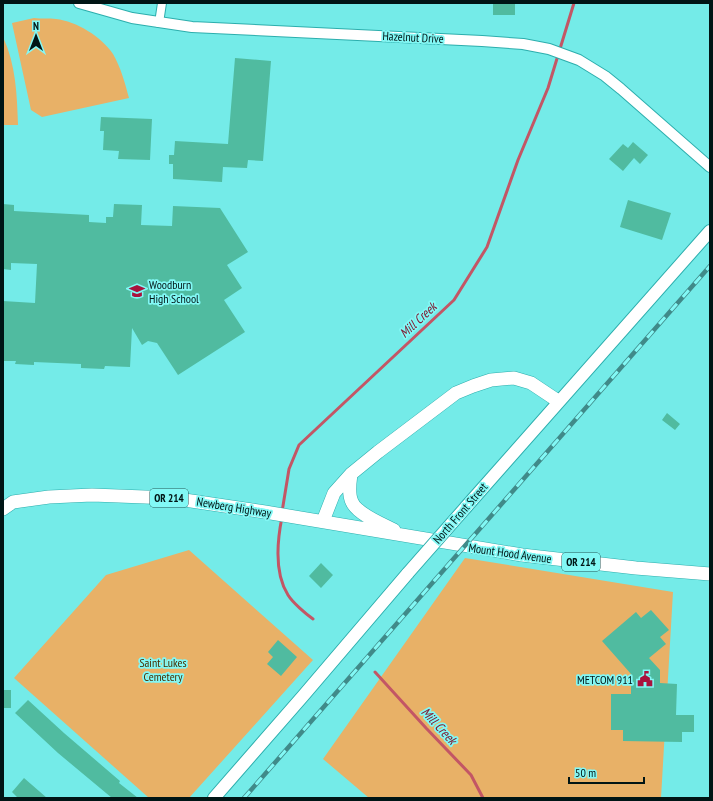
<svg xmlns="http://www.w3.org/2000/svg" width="713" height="801" viewBox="0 0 713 801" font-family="'PT Sans Narrow',sans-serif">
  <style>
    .green { fill: #e8b167 }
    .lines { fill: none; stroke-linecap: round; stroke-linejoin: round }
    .stream { stroke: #c35665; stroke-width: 3 }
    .building { fill: #50bba0 }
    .minor-casing { stroke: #2caead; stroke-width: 10 }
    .tertiary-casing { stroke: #2caead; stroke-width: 12 }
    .secondary-casing { stroke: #2caead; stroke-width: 14 }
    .primary-casing { stroke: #2caead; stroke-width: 14 }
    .minor { stroke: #fff; stroke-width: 8 }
    .tertiary { stroke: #fff; stroke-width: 10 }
    .secondary { stroke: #fff; stroke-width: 12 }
    .primary { stroke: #fff; stroke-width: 13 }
    .rail-casing { stroke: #408a89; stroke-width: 4.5 }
    .rail { stroke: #82f8f5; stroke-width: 3; stroke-dasharray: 9; stroke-linecap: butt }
    .secondary-bridge-casing { stroke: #2caead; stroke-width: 14; stroke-linecap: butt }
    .secondary-bridge { stroke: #fff; stroke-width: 12 }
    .labels { text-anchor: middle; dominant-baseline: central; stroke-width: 3.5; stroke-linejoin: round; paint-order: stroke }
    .shield { fill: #82f8f5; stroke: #275958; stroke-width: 1 }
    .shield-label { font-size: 11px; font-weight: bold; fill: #001515 }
    .street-label { font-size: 12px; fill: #001515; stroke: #82f8f5 }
    .poi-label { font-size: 12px; fill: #001515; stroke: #82f8f5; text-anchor: start }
    .park-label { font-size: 12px; fill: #482d00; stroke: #82f8f5 }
    .water-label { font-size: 13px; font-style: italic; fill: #801a31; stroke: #82f8f5 }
  </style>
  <rect width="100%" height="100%" fill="#74ebe8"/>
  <!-- green -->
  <path class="green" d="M34,18c7,1 15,0 22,1 20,2 46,18 57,35 8,14 12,29 16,44l-87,19 -11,-7 -19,-87z
    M3,37c13,28 14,58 15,88h-15z
    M189,550l124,110 -124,138h-40l-135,-120 92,-103z
    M465,558l208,34 -12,206h-292l-46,-39z"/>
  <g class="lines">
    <!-- stream -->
    <path class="stream" d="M282,512l7,-43 10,-24 155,-145 33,-53 31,-87 30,-72 26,-85
      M282,517c-5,25 -8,56 6,78 5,8 18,19 25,24
      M375,672l51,56 45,47 12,23"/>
  </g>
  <!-- building -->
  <path class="building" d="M493,3h22v12h-22z
    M235,58l36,3 -8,100 -15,-1 -1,8 -24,-1 -1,15 -49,-3v-15h-4v-9h5l1,-14 53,3z
    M101,117l51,2 -2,41 -32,-1 1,-8 -16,-1 1,-19h-4z
    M633,142l15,13 -8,9 -6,-6 -11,13 -14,-12 14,-15 5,4z
    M628,200l43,13 -9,27 -42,-13z
    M3,204l11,1v6l75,4v7l17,1v-6h7l1,-13 28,1 -1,20 31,1 1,-20 47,2 28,44 -21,13 15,23 -18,12 21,32 -67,43 -21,-32 -9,-2 -6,4 -10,-17 -2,39 -25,-1 -1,3 -23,-1v-4l-47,-2v3l-19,-1 1,-3h-13v-60l32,2 2,-39 -26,-1v7l-8,-1z
    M667,413l13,11 -5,6 -13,-10z
    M321,563l12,12 -12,13 -12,-12z
    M651,610l18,20 -9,7 6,7 -17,14 11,12v13l17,1 -1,31h18v17h-12v10l-59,-1v-11h-12v-36h20v-20l-29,-33 34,-29 5,6z
    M278,640l19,17 -16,19 -14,-12 6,-7 -5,-5z
    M3,690h8v18h-8z
    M28,700l36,33 56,48 -1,2 19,15h-26l-54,-45 -43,-40z
    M24,778l23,20h-29l-6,-6z"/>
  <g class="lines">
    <defs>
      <path id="minor" d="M159,23l3,-20"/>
      <path id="tertiary" d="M79,3l53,15 60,9 290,14 41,3 26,5 30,11 26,16 16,13 89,78"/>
      <path id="secondary" d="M466,507l244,-276
        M214,798l89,-102 105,-123"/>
      <path id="primary" d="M351,474c-1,8 -3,20 1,28 5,12 30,22 42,28
        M3,509l10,-7 36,-5 43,-2 79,3 94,14 257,43 114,13 74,6
        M323,521l11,-28 17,-19 27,-22 78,-59 17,-7 18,-6 23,-2 17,5 27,18"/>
    </defs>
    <!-- minor casing -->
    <use href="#minor" class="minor-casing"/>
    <!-- tertiary casing -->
    <use href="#tertiary" class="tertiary-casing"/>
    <!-- secondary casing -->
    <use href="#secondary" class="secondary-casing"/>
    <!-- primary casing -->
    <use href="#primary" class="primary-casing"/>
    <!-- minor -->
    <use href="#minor" class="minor"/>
    <!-- tertiary -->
    <use href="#tertiary" class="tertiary"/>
    <!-- secondary -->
    <use href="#secondary" class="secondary"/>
    <!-- primary -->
    <use href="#primary" class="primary"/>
    <defs>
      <path id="rail" d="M244,798l466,-532"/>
    </defs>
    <!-- rail casing -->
    <use href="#rail" class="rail-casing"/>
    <!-- rail -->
    <use href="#rail" class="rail"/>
    <defs>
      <path id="secondary-bridge" d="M408,573l58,-66"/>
    </defs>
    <!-- secondary-bridge casing -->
    <use href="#secondary-bridge" class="secondary-bridge-casing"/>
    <!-- secondary-bridge -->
    <use href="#secondary-bridge" class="secondary-bridge"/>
  </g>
  <!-- icons -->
  <defs>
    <symbol id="school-bare" viewBox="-9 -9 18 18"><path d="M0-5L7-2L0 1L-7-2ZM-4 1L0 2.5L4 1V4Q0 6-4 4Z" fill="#a9123d" stroke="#82f8f5" stroke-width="2.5" paint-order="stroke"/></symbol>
    <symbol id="civic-bare" viewBox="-9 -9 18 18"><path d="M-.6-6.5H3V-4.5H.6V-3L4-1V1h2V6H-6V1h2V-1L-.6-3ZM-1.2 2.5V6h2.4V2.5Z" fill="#a9123d" stroke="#82f8f5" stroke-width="2.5" paint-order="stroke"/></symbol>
  </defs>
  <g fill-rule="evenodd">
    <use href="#school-bare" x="126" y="280" width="22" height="22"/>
    <use href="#civic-bare" x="634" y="668" width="22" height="22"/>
  </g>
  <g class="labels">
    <!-- shield labels -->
    <g class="shield">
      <rect x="150" y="489" width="38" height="18" rx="3"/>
      <rect x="562" y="553" width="38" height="18" rx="3"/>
    </g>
    <g class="shield-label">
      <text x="169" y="498">OR 214</text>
      <text x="581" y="562">OR 214</text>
    </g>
    <!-- street labels -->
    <g class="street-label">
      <text transform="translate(413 37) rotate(3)">Hazelnut Drive</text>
      <text transform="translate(234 507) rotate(9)">Newberg Highway</text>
      <text transform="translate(460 513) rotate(-49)">North Front Street</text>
      <text transform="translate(510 553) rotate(8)">Mount Hood Avenue</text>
    </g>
    <!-- poi labels -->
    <g class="poi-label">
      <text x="149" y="284">Woodburn<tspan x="149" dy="14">High School</tspan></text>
      <text x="633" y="679" text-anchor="end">METCOM 911</text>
    </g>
    <!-- park labels -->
    <g class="park-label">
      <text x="163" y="662">Saint Lukes<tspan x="163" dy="14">Cemetery</tspan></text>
    </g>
    <!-- water labels -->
    <g class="water-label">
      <text transform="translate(418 320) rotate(-43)">Mill Creek</text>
      <text transform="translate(439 726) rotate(47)">Mill Creek</text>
    </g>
  </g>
  <!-- border -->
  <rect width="713" height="801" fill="none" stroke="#001515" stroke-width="8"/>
  <!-- north arrow -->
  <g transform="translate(36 36)" stroke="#82f8f5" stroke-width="3" paint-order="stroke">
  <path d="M0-3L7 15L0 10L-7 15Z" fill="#001515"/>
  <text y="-6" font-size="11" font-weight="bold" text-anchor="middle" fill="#001515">N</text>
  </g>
  <!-- scale -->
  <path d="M569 777v6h75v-6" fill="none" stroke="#001515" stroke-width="2"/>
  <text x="575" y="777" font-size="12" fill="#001515" stroke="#82f8f5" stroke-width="3" paint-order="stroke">50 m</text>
</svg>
